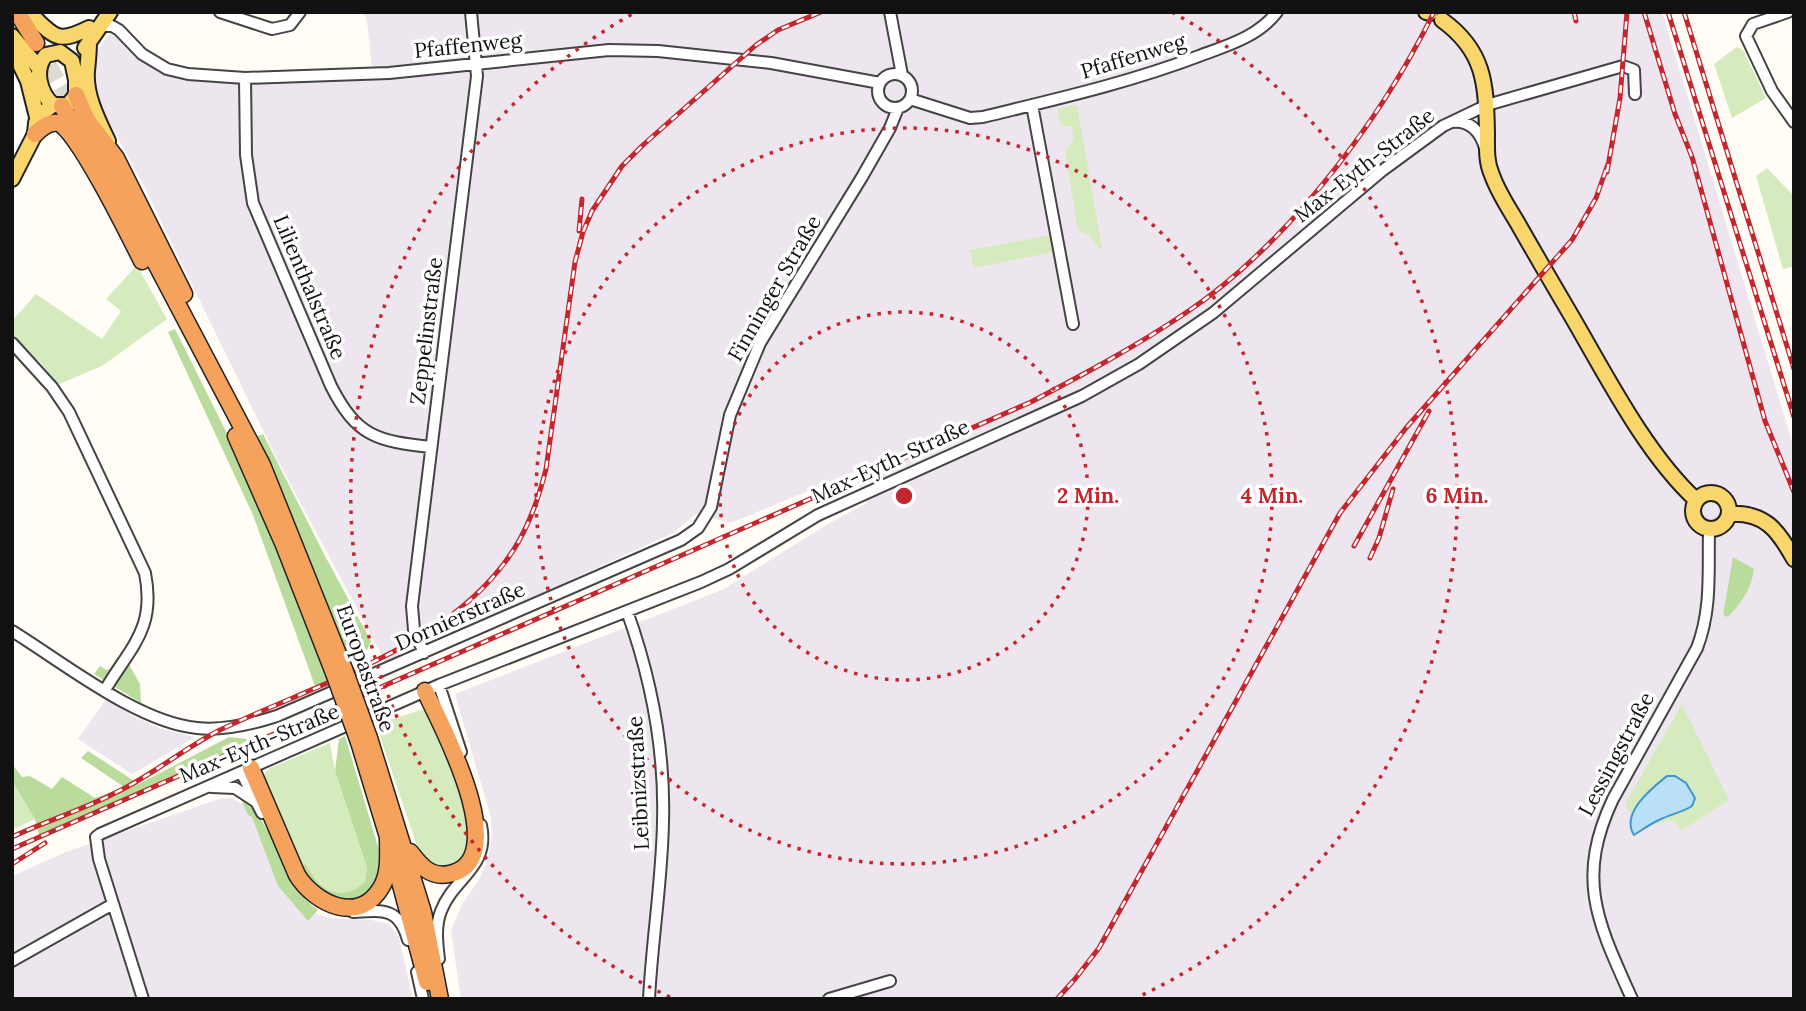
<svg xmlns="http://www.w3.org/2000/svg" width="1806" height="1011" viewBox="0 0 1806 1011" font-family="Lora,serif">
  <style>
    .industrial { fill: #eee6ef }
    .green { fill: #d5ebbd }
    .forest { fill: #b9dc9c }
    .water { fill: #b9e0f7; stroke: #3f96cf; stroke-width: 2 }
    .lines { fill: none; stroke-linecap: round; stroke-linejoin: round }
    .highway-tunnel { stroke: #dbdad3; stroke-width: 16; stroke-dasharray: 16 8; stroke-linecap: butt }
    .minor-casing { stroke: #444; stroke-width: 14 }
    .major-casing { stroke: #222; stroke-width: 18 }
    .highway-casing { stroke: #222; stroke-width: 19 }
    .minor { stroke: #fff; stroke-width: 10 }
    .major { stroke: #f9d66b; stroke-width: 14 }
    .highway { stroke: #f5a25d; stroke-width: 16 }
    .rail-casing { stroke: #c4262e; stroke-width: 5 }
    .rail { stroke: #fff; stroke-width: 2.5; stroke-dasharray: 8; stroke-linecap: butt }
    .highway-bridge-casing { stroke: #222; stroke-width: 19; stroke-linecap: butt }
    .highway-bridge { stroke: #f5a25d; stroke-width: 16 }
    .ring { fill: none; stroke: #c4262e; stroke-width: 3.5; stroke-dasharray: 3.5 7 }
    .labels { text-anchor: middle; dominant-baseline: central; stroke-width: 7; stroke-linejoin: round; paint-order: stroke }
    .street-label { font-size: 21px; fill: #111; stroke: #fff }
    .centre { fill: #c4262e; stroke: #fff; stroke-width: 3.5 }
    .ring-label { font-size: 21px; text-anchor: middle; font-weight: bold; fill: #c4262e; stroke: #fff; stroke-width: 7; stroke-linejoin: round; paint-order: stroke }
  </style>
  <rect width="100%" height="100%" fill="#fffdf5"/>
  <!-- industrial -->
  <path class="industrial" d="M363,12h1299l132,436v551h-1333l-10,-68 11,-27 17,-24 8,-18 5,-25 -1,-19 -36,-124 267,-104 106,-66 39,-21 -13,-31 -123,51 -35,-9 -23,19 -103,47v3l-185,78 -109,-204 -131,-269 -46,-85 -4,-24 3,-29 11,-16 9,3 21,21 22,14 16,6 132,3 64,-4 -6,-56z
    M106,699l25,16 28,13 36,9 -63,37 -54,-35z
    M232,798l17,10 54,102 27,8 42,2 17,4 10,13 14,62h-401v-123l54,-24 153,-53z"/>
  <!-- green -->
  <path class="green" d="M1737,47l6,3 23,48 -34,20 -18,-54z
    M1072,105l5,1 25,142h-4l-8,-12 -12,-6 -13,-79 9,-11 -2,-13 -11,-2 -4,-16z
    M1767,168l27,28v70l-11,3 -27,-93z
    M1051,235l3,17 -80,16 -4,-18z
    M137,265l30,54 -65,47 -45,19 -16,-22 -29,-26v-16l24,-27 66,45 19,-28 -15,-12z
    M1682,704l47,96 -48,31 -7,-11 -35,8 -14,-24z
    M428,708l36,88 10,47 -20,27 -21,-4 -15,-17 -42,-125z
    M330,743l5,28 32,97 -2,14c-24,21 -46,9 -59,-18l-10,4 -34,-88 2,-6 6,-6z
    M12,781l23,38 -23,11z"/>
  <!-- forest -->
  <path class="forest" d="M175,329l96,193 62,156 -18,8 -62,-171 -85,-183z
    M263,434l62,122 46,85 -6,14 -13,5 -10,-16 -32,-82 -55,-125z
    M1733,557l21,12c-3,21 -12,33 -26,48l-5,-2z
    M117,658l9,1 14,25 1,19 -47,-29 6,-8 6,4 4,-1z
    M345,736l37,124 -2,21 -13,15 -16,7 -27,-5 -28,-30 10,-4c13,27 35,39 59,18l2,-14 -32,-97 4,-32z
    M229,737l29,3 -218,99 -5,-20 -23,-38v-17l10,13 8,-1 22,13 10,-12 33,21 29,-11 -43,-29 7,-7 51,33z
    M240,797c38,27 37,83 78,113l-10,11 -30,-35 -26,-69 -4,-2z"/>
  <!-- water -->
  <path class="water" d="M1667,776h8l11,7 9,15 -3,8c-11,7 -21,8 -33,14 -9,4 -17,10 -25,15 -14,-22 18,-47 33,-59z"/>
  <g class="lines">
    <!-- highway-tunnel -->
    <path class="highway-tunnel" d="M37,45l40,69"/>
    <defs>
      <path id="minor" d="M220,12l52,17 18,-4 10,-13
        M890,12l12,63
        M1788,12l-35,12 -7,12 26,55 22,31
        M100,26h12l7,4 23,24 25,15 21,5 57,4 144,-5 220,-23 49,1 113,12 109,20
        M878 91a17 17 0 1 1 34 0a17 17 0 1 1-34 0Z
        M245,78l1,77 7,48 78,183c26,51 46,55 100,61
        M910,99l60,19 13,-1c73,-18 145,-34 216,-61 27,-10 59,-19 78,-44
        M1032,105l41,219
        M1452,122c18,-2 28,9 33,26
        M12,343l40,44 17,25 76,161c11,56 -14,73 -40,117
        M627,611c24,67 38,140 36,211 -1,59 -11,118 -14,177
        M12,631c52,32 125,91 185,97 27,3 55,-4 80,-12l404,-176 17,-12 13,-21 19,-92 30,-72 102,-166 28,-49 8,-20
        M424,653l-10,-23 -2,-24 65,-530 -6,-64
        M439,685l22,67
        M241,772l21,41
        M212,787l23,1 20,13
        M353,912c29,-2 46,-5 55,28
        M439,959c-2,-16 -4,-33 2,-48 13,-34 49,-43 40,-86
        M12,961l101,-57
        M417,972l6,27
        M143,999l-44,-140 -3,-22 4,-3 339,-149 262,-103 28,-13 89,-54 264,-119 57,-32 74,-51 170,-143 60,-44 44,-21 136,-39 11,4 1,24
        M829,999l61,-18
        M1632,999c-34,-76 -57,-119 -19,-200l84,-151c15,-39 11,-77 12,-118"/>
      <path id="major" d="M1426,12l4,1
        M34,17c22,23 27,25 55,11
        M1442,20c43,31 44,64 45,113 0,15 -1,29 5,42 6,17 16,32 25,47 17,30 34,59 51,88 36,61 76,142 128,190
        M12,36l27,32
        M89,42c0,11 -1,19 -2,29 -2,24 11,49 21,70
        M12,48l16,33 9,36
        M85,48l25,-36
        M37,117l16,-12h15l8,-10v-15l-4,-19 -12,-9 -14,3c-13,15 -6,38 7,50
        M12,179l23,-45 1,-11
        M1693 511a18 18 0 1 1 36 0a18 18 0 1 1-36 0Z
        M1729,514c36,-2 49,16 65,45"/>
      <path id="highway" d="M17,12l19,31
        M76,95l11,25 29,38 68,136
        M62,106l16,28
        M82,123l180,342 82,204
        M35,134c6,-6 14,-13 23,-11 18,4 73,116 84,138
        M236,436l48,109 50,128
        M369,738l54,174 17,87
        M359,742l29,95 39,145
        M251,768l46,107c18,29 63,51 85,11 8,-14 6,-33 6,-49
        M410,852c10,13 20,26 39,22 66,-12 -8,-150 -24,-183"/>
    </defs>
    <!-- minor casing -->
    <use href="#minor" class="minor-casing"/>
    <!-- major casing -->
    <use href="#major" class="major-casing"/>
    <!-- highway casing -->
    <use href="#highway" class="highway-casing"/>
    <!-- minor -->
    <use href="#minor" class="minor"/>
    <!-- major -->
    <use href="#major" class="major"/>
    <!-- highway -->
    <use href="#highway" class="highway"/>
    <defs>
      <path id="rail" d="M1574,12l2,9
        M1644,12l31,102 17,43 73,264 29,71
        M1668,12l126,405
        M1684,12l110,357
        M1607,172l13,-74 7,-86
        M579,231l3,-32
        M1354,546l75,-135
        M1370,558l9,-20 14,-49
        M12,837c34,-16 70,-27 103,-44 36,-17 68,-44 105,-63 101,-49 242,-86 300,-191 12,-22 20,-46 26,-70l29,-207 8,-30 9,-21 30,-45 21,-21 113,-100 22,-15 43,-18
        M12,849l1019,-447c53,-28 106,-56 156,-90 101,-68 194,-192 247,-300
        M12,864l33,-21
        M1057,999l18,-20 24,-31 241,-435 66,-85 166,-188 24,-42 12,-34"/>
    </defs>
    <!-- rail casing -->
    <use href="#rail" class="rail-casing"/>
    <!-- rail -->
    <use href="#rail" class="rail"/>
    <defs>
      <path id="highway-bridge" d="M344,669l25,69
        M334,673l25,69"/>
    </defs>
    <!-- highway-bridge casing -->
    <use href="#highway-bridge" class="highway-bridge-casing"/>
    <!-- highway-bridge -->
    <use href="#highway-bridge" class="highway-bridge"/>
  </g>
  <!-- distance rings -->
  <g class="ring">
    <circle cx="904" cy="496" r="184"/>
    <circle cx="904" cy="496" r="368"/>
    <path d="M670 997A553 553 0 0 1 636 12M1172 12A553 553 0 0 1 1138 997"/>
  </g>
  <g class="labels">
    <!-- street labels -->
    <g class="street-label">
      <text transform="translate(468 45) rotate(-6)">Pfaffenweg</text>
      <text transform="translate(1133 56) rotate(-17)">Pfaffenweg</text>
      <text transform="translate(1364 165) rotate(-38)">Max-Eyth-Straße</text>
      <text transform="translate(310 287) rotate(67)">Lilienthalstraße</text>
      <text transform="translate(774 288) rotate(-60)">Finninger Straße</text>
      <text transform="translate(426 331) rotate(-83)">Zeppelinstraße</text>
      <text transform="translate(890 461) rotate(-25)">Max-Eyth-Straße</text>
      <text transform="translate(460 616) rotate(-24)">Dornierstraße</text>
      <text transform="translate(366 668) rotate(70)">Europastraße</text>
      <text transform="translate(259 743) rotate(-23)">Max-Eyth-Straße</text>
      <text transform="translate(1616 754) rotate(-62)">Lessingstraße</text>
      <text transform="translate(638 783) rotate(-93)">Leibnizstraße</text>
    </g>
  </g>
  <circle cx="904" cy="496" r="10" class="centre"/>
  <g class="ring-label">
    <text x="1088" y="503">2 Min.</text>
    <text x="1272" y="503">4 Min.</text>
    <text x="1457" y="503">6 Min.</text>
  </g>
  <!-- border -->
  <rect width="1806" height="1011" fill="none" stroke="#111111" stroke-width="28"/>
</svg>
